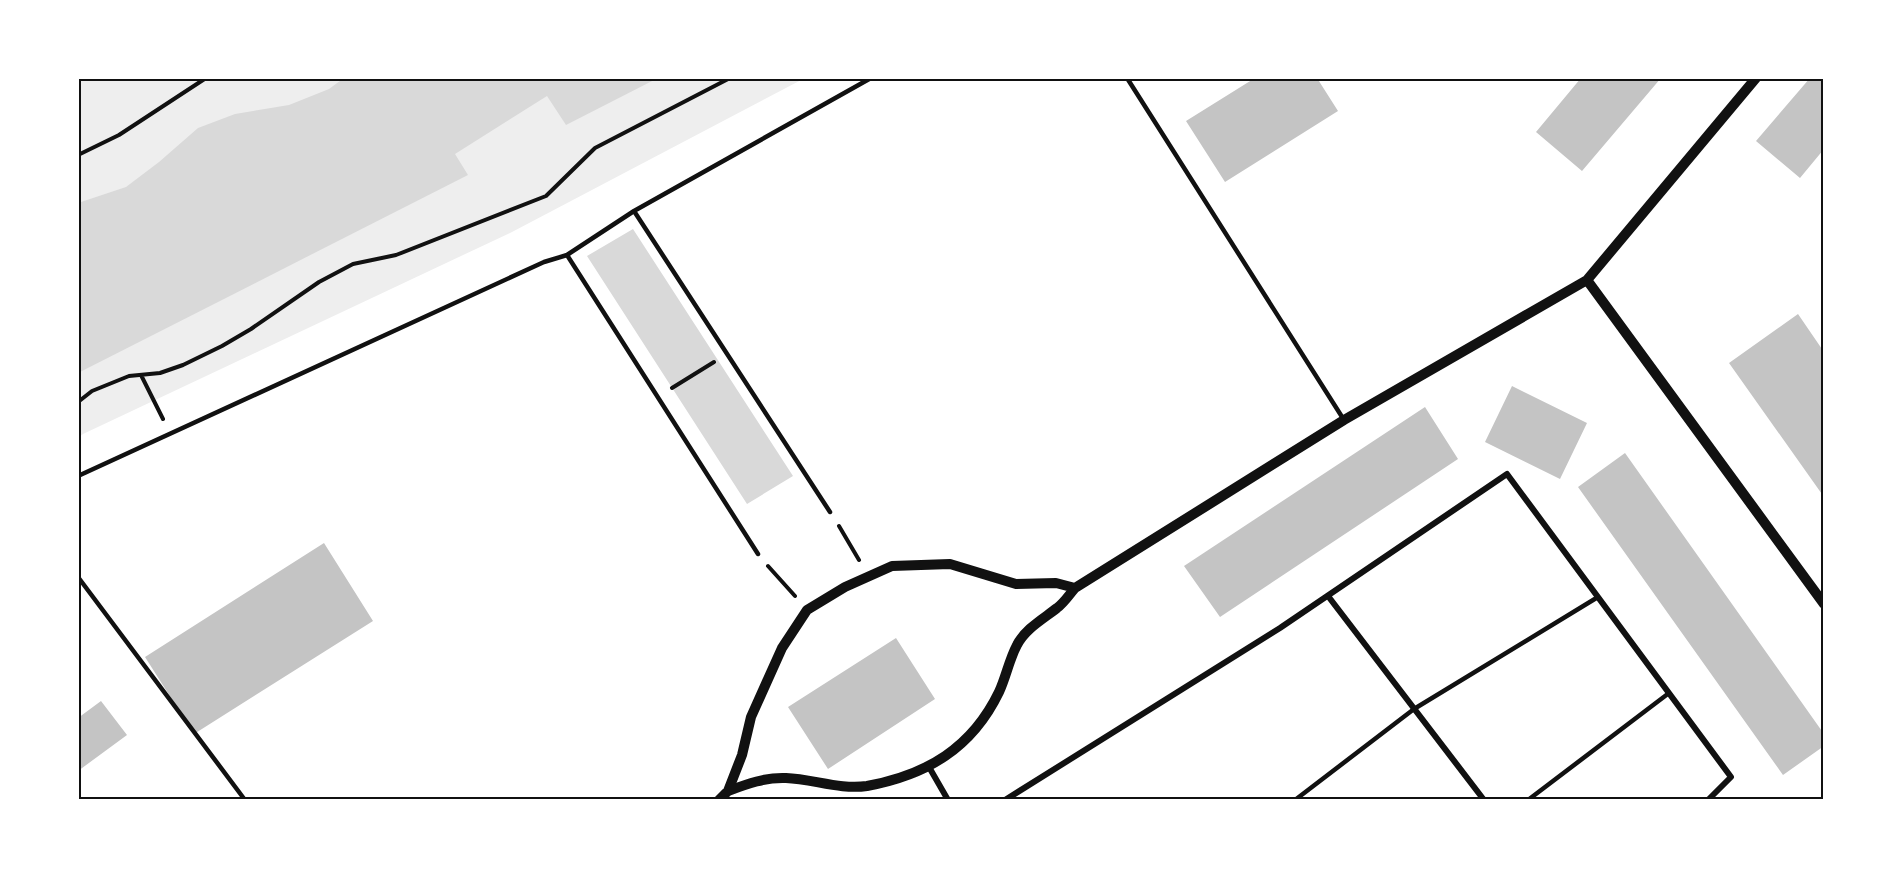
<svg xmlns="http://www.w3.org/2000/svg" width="1902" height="878" viewBox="0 0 1902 878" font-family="'Alegreya Sans',sans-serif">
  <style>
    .green { fill: #eee }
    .water { fill: #d9d9d9 }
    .building { fill: #c4c4c4 }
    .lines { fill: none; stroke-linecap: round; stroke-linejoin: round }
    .path { stroke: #111; stroke-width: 4 }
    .service { stroke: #111; stroke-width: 4.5 }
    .minor { stroke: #111; stroke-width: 6 }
    .tertiary { stroke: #111; stroke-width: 10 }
    .neatline { fill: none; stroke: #111; stroke-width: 2 }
  </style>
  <rect width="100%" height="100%" fill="#fff"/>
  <!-- green -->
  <path class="green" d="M78,78h727l-293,154 -429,202 -5,4z"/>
  <!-- water -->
  <path class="water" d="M344,78h314l-92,47 -19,-29 -92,58 13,21 -390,198v-170l48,-16 33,-25 39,-34 37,-14 54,-9 40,-16z
    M633,229l160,247 -46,28 -160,-248z"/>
  <!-- building -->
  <path class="building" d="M1255,78h62l21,33 -113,71 -39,-61z
    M1581,78h80l-79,93 -46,-39z
    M1810,78h14v71l-24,29 -44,-37z
    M1798,314l26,38v145l-95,-134z
    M1512,386l75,37 -27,56 -75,-37z
    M1425,407l33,52 -238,158 -36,-51z
    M1625,453l199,281v12l-41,29 -205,-288z
    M324,543l49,78 -179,113 -49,-77z
    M896,638l39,61 -107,70 -40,-62z
    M101,701l26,34 -49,36v-53z"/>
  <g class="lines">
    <!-- path -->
    <path class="path" d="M78,155l41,-20 87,-57
      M141,375l22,44
      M672,388l42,-26
      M78,402l14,-11 37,-15 31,-3 23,-8 39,-19 29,-17 68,-47 34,-18 43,-9 150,-59 49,-48 135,-70
      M839,526l20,34
      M768,566l27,30"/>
    <!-- service -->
    <path class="service" d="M1127,78l217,342
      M634,211l196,301
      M567,255l191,299
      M78,476l466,-214 23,-7 67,-44 237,-133
      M78,577l167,223
      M1295,800l119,-91 184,-112
      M1528,800l141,-107"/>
    <!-- minor -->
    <path class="minor" d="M1328,596l156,204
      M929,767l19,33
      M1005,800l275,-172 227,-154 224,303 -23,23"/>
    <!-- tertiary -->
    <path class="tertiary" d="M1587,280l237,324
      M728,791c19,-7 38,-14 58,-13 27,1 54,12 81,8 60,-11 105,-38 132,-94 7,-15 10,-32 18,-47 8,-16 26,-26 40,-37 7,-5 12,-13 18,-20l269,-168 243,-140 169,-202
      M719,800l9,-9 14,-36 9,-38 31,-69 25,-38 38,-23 47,-21 58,-2 66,20 40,-1 19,5"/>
  </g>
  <!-- border -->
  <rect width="1902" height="878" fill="none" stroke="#ffffff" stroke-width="159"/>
  <rect x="80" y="80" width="1742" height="718" class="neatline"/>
</svg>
